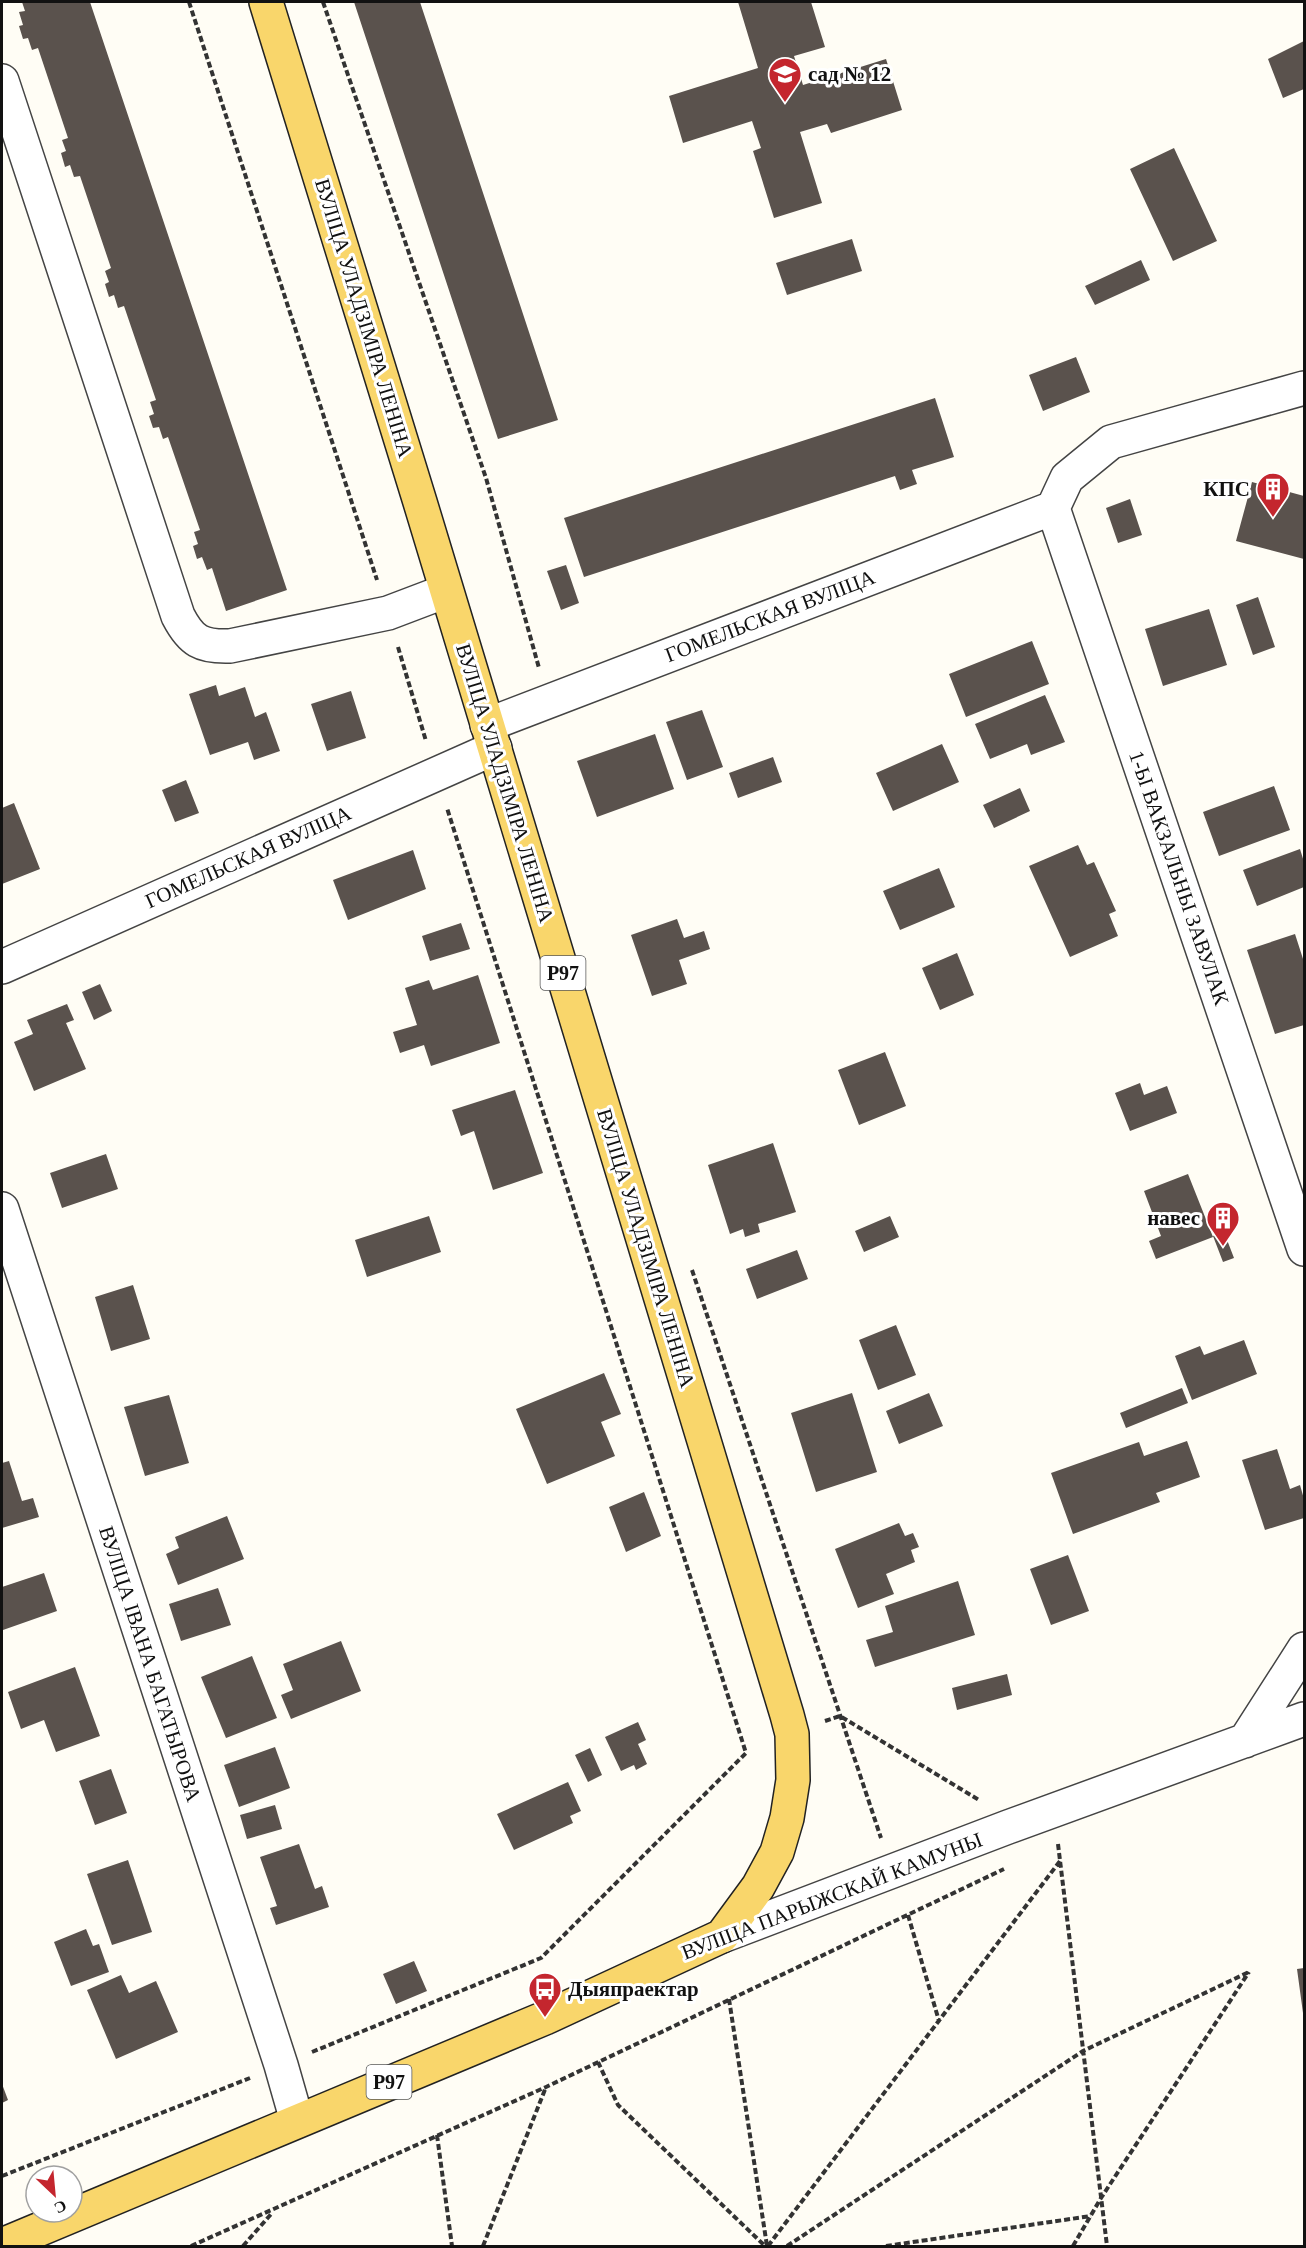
<svg xmlns="http://www.w3.org/2000/svg" width="1306" height="2248" viewBox="0 0 1306 2248" font-family="'Times New Roman',serif">
  <style>
    .building { fill: #5a524d }
    .lines { fill: none; stroke-linecap: round; stroke-linejoin: round }
    .minor-casing { stroke: #444; stroke-width: 36 }
    .major-casing { stroke: #222; stroke-width: 36 }
    .path { stroke: #333; stroke-width: 4; stroke-dasharray: 6 3; stroke-linecap: butt }
    .minor { stroke: #fff; stroke-width: 33 }
    .major { stroke: #f9d66b; stroke-width: 33 }
    .labels { text-anchor: middle; dominant-baseline: central; stroke-width: 6; stroke-linejoin: round; paint-order: stroke }
    .shield { fill: #fff; stroke: #585858; stroke-width: 1.5 }
    .shield-label { font-size: 20px; font-weight: bold; fill: #111 }
    .poi-label { font-size: 21px; font-weight: bold; fill: #111; stroke: #fff; text-anchor: start }
    .street-label { font-size: 21px; fill: #111; stroke: #fff }
  </style>
  <rect width="100%" height="100%" fill="#fffdf5"/>
  <!-- building -->
  <path class="building" d="M22,2h68l197,588 -61,21 -14,-43 -5,2 -5,-13 -5,2 -4,-13 5,-2 -4,-12 6,-2 -32,-93 -5,2 -4,-12 -6,1 -4,-12 5,-2 -4,-12 6,-2 -32,-94 -6,2 -4,-13 -5,2 -4,-13 4,-2 -4,-11 6,-3 -31,-92 -6,1 -4,-12 -5,2 -4,-14 5,-2 -4,-11 6,-2 -30,-90 -6,2 -4,-12 -5,1 -4,-13 4,-1 -4,-13 6,-1z
    M354,2h66l138,418 -60,19z
    M738,2h73l14,45 -31,9 9,29 83,-26 16,51 -71,23 -4,-9 -27,8 22,71 -48,15 -21,-67 8,-3 -9,-27 -69,22 -14,-47 89,-28z
    M1304,41v48l-21,9 -15,-39z
    M1174,148l43,93 -44,20 -43,-92z
    M852,239l10,32 -75,24 -11,-32z
    M1141,260l9,20 -55,25 -10,-19z
    M1076,357l14,35 -47,19 -14,-36z
    M935,398l19,59 -42,13 5,14 -17,6 -5,-14 -311,101 -20,-59z
    M1252,482l52,14v63l-68,-18z
    M1130,499l12,36 -24,8 -12,-35z
    M566,565l13,38 -18,7 -14,-39z
    M1258,597l17,50 -22,8 -17,-50z
    M1209,609l18,56 -64,21 -18,-57z
    M1032,641l17,43 -83,33 -17,-43z
    M216,685l3,11 26,-9 10,30 11,-5 14,39 -26,9 -6,-18 -38,13 -21,-61z
    M351,691l15,47 -39,13 -16,-47z
    M1045,695l20,47 -34,13 -4,-11 -37,15 -15,-35z
    M702,710l21,57 -36,13 -21,-58z
    M655,734l19,55 -77,28 -20,-56z
    M942,744l17,38 -66,29 -17,-38z
    M773,757l9,25 -44,16 -9,-25z
    M186,780l13,33 -24,9 -13,-32z
    M1274,786l16,44 -71,26 -16,-44z
    M1020,788l10,23 -36,17 -11,-23z
    M14,803l26,66 -38,15v-76z
    M1078,845l9,20 7,-3 22,49 -7,3 9,22 -48,21 -41,-91z
    M1300,849l4,13v25l-47,19 -14,-36z
    M413,850l13,39 -78,31 -15,-40z
    M939,868l16,39 -55,23 -17,-39z
    M677,919l7,19 20,-7 6,18 -31,11 8,24 -35,12 -21,-61z
    M461,923l9,26 -40,12 -8,-25z
    M1295,934l9,28v63l-29,9 -28,-84z
    M957,953l17,42 -34,15 -18,-42z
    M478,975l22,68 -69,23 -7,-21 -24,8 -7,-21 24,-7 -12,-37 24,-8 4,10z
    M100,984l12,27 -18,9 -12,-28z
    M67,1004l7,16 -8,3 20,46 -52,22 -20,-49 19,-8 -6,-14z
    M885,1052l21,54 -47,19 -21,-55z
    M1140,1083l4,12 23,-9 10,27 -47,18 -15,-38z
    M515,1090l28,83 -50,17 -19,-59 -13,5 -9,-26z
    M773,1143l23,69 -38,12 2,8 -15,5 -2,-8 -13,5 -22,-69z
    M106,1154l12,35 -56,19 -12,-35z
    M1188,1174l25,63 -57,22 -7,-18 12,-5 -17,-45z
    M429,1216l12,36 -74,25 -12,-37z
    M890,1216l9,21 -35,15 -9,-21z
    M1224,1232l10,26 -11,4 -10,-26z
    M797,1250l11,29 -51,20 -11,-30z
    M133,1285l17,54 -39,12 -16,-54z
    M896,1325l20,50 -38,15 -19,-50z
    M1244,1340l13,34 -65,26 -17,-44 25,-10 4,9z
    M604,1373l17,41 -20,8 14,34 -68,28 -31,-75z
    M1182,1388l6,15 -62,25 -6,-15z
    M852,1393l25,79 -61,20 -25,-79z
    M929,1393l14,33 -44,18 -13,-33z
    M169,1395l20,68 -44,13 -21,-69z
    M1187,1441l13,36 -44,16 4,9 -87,32 -22,-61 88,-31 5,14z
    M1277,1449l13,40 10,-4 4,14v19l-39,12 -23,-70z
    M9,1461l13,40 11,-3 6,19 -37,11v-65z
    M644,1492l17,44 -35,16 -17,-45z
    M227,1516l17,43 -66,26 -12,-31 13,-6 -4,-11z
    M899,1523l6,13 8,-3 6,14 -8,3 4,12 -29,12 8,20 -36,14 -23,-59z
    M1068,1555l21,56 -38,14 -21,-56z
    M44,1573l13,38 -54,19 -1,-43z
    M958,1581l17,54 -100,32 -9,-27 27,-8 -8,-26z
    M218,1588l13,37 -50,16 -12,-37z
    M341,1641l20,50 -70,28 -10,-24 12,-5 -10,-26z
    M252,1656l25,62 -51,20 -25,-61z
    M75,1667l25,69 -44,16 -12,-32 -23,9 -13,-37z
    M1007,1674l5,21 -55,15 -5,-22z
    M638,1722l8,18 -8,4 9,20 -11,6 -2,-5 -13,6 -16,-34z
    M275,1747l15,41 -51,19 -15,-42z
    M590,1748l12,27 -14,7 -13,-27z
    M111,1769l16,44 -32,12 -16,-44z
    M568,1782l13,29 -11,5 3,7 -59,27 -17,-36z
    M275,1805l7,24 -35,10 -7,-24z
    M299,1844l16,45 7,-3 7,21 -53,18 -6,-17 7,-2 -17,-49z
    M128,1860l24,72 -40,13 -25,-71z
    M86,1929l7,17 6,-2 10,28 -38,14 -17,-44z
    M414,1961l13,30 -31,13 -13,-30z
    M1304,1968v44l-1,1 -6,-44z
    M121,1975l8,18 27,-12 22,51 -62,27 -29,-69z
    M2,2084l6,16 -6,3z"/>
  <g class="lines">
    <defs>
      <path id="minor" d="M2,81l176,535c13,25 23,31 52,30l158,-33 58,-22
        M1053,508l251,741
        M1053,508l14,-30 44,-36 193,-54
        M487,725l566,-217
        M2,967l493,-219
        M2,1209l279,856 16,56
        M1245,1741l59,-92
        M722,1936l286,-109 296,-108"/>
      <path id="major" d="M2,2245l543,-227 177,-82 36,-49 19,-35 10,-34 6,-38 -1,-46 -5,-19 -367,-1213 -154,-500"/>
    </defs>
    <!-- minor casing -->
    <use href="#minor" class="minor-casing"/>
    <!-- major casing -->
    <use href="#major" class="major-casing"/>
    <!-- path -->
    <path class="path" d="M189,2l188,578
      M323,2l163,476 53,190
      M398,647l28,94
      M692,1270l189,568
      M825,1721l15,-5 139,84
      M1058,1844l49,402
      M908,1915l31,106
      M729,1999l38,247
      M312,2052l229,-94 205,-205 -299,-945
      M598,2062l20,43 147,141
      M437,2135l15,111
      M2,2176l248,-98
      M191,2246l355,-159 458,-218
      M243,2246l29,-33
      M483,2246l63,-159
      M768,2246l292,-385
      M787,2246l296,-195 166,-79
      M886,2246l205,-30
      M1073,2246l28,-48 148,-226"/>
    <!-- minor -->
    <use href="#minor" class="minor"/>
    <!-- major -->
    <use href="#major" class="major"/>
  </g>
  <!-- icons -->
  <defs>
    <symbol id="school-pin" viewBox="-11 -11 22 30"><path d="M0 17L-7.5 6A9.5 9.5 0 1 1 7.5 6Z" fill="#c4262e" stroke="#fff"/><path d="M0-5L7-2L0 1L-7-2ZM-4 1L0 2.5L4 1V4Q0 6-4 4Z" fill="#fff"/></symbol>
    <symbol id="building-pin" viewBox="-11 -11 22 30"><path d="M0 17L-7.5 6A9.5 9.5 0 1 1 7.5 6Z" fill="#c4262e" stroke="#fff"/><path d="M-4-6H4V6H1V3H-1V6H-4ZM-2.5-4.3h1.7v1.8h-1.7ZM.8-4.3h1.7v1.8H.8ZM-2.5-1h1.7V.8h-1.7ZM.8-1h1.7V.8H.8Z" fill="#fff"/></symbol>
    <symbol id="bus-pin" viewBox="-11 -11 22 30"><path d="M0 17L-7.5 6A9.5 9.5 0 1 1 7.5 6Z" fill="#c4262e" stroke="#fff"/><path d="M-5-6H5V4H4V6H2V4H-2V6H-4V4H-5ZM-3.5-4V0h7V-4ZM-3.5 1.2v1.5H-2V1.2ZM2 1.2v1.5H3.5V1.2Z" fill="#fff"/></symbol>
  </defs>
  <g fill-rule="evenodd">
    <use href="#school-pin" x="766" y="55" width="38" height="52"/>
    <use href="#building-pin" x="1254" y="470" width="38" height="52"/>
    <use href="#building-pin" x="1204" y="1199" width="38" height="52"/>
    <use href="#bus-pin" x="526" y="1970" width="38" height="52"/>
  </g>
  <g class="labels">
    <!-- shield labels -->
    <g class="shield">
      <rect x="540.5" y="956" width="45" height="34" rx="4.5"/>
      <rect x="366.5" y="2065" width="45" height="34" rx="4.5"/>
    </g>
    <g class="shield-label">
      <text x="563" y="973">Р97</text>
      <text x="389" y="2082">Р97</text>
    </g>
    <!-- poi labels -->
    <g class="poi-label">
      <text x="808" y="74">сад № 12</text>
      <text x="1250" y="489" text-anchor="end">КПС</text>
      <text x="1200" y="1218" text-anchor="end">навес</text>
      <text x="568" y="1989">Дыяпраектар</text>
    </g>
    <!-- street labels -->
    <g class="street-label">
      <text transform="translate(364 318) rotate(73)">ВУЛІЦА УЛАДЗІМІРА ЛЕНІНА</text>
      <text transform="translate(770 616) rotate(-21)">ГОМЕЛЬСКАЯ ВУЛІЦА</text>
      <text transform="translate(505 783) rotate(73)">ВУЛІЦА УЛАДЗІМІРА ЛЕНІНА</text>
      <text transform="translate(248 857) rotate(-24)">ГОМЕЛЬСКАЯ ВУЛІЦА</text>
      <text transform="translate(1179 878) rotate(71)">1-Ы ВАКЗАЛЬНЫ ЗАВУЛАК</text>
      <text transform="translate(646 1248) rotate(73)">ВУЛІЦА УЛАДЗІМІРА ЛЕНІНА</text>
      <text transform="translate(150 1664) rotate(72)">ВУЛІЦА ІВАНА БАГАТЫРОВА</text>
      <text transform="translate(832 1896) rotate(-21)">ВУЛІЦА ПАРЫЖСКАЙ КАМУНЫ</text>
    </g>
  </g>
  <!-- border -->
  <rect width="1306" height="2248" fill="none" stroke="#111111" stroke-width="6"/>
  <!-- north arrow -->
  <g transform="translate(54 2194) rotate(154)"><circle r="28" fill="#ffffff" stroke="#a0a0a0" stroke-width="1.5"/>
  <path d="M0-4.5L10 22L0 15L-10 22Z" fill="#c4262e"/>
  <text y="-9" font-size="16" font-weight="bold" text-anchor="middle" fill="#111111">С</text>
  </g>
</svg>
